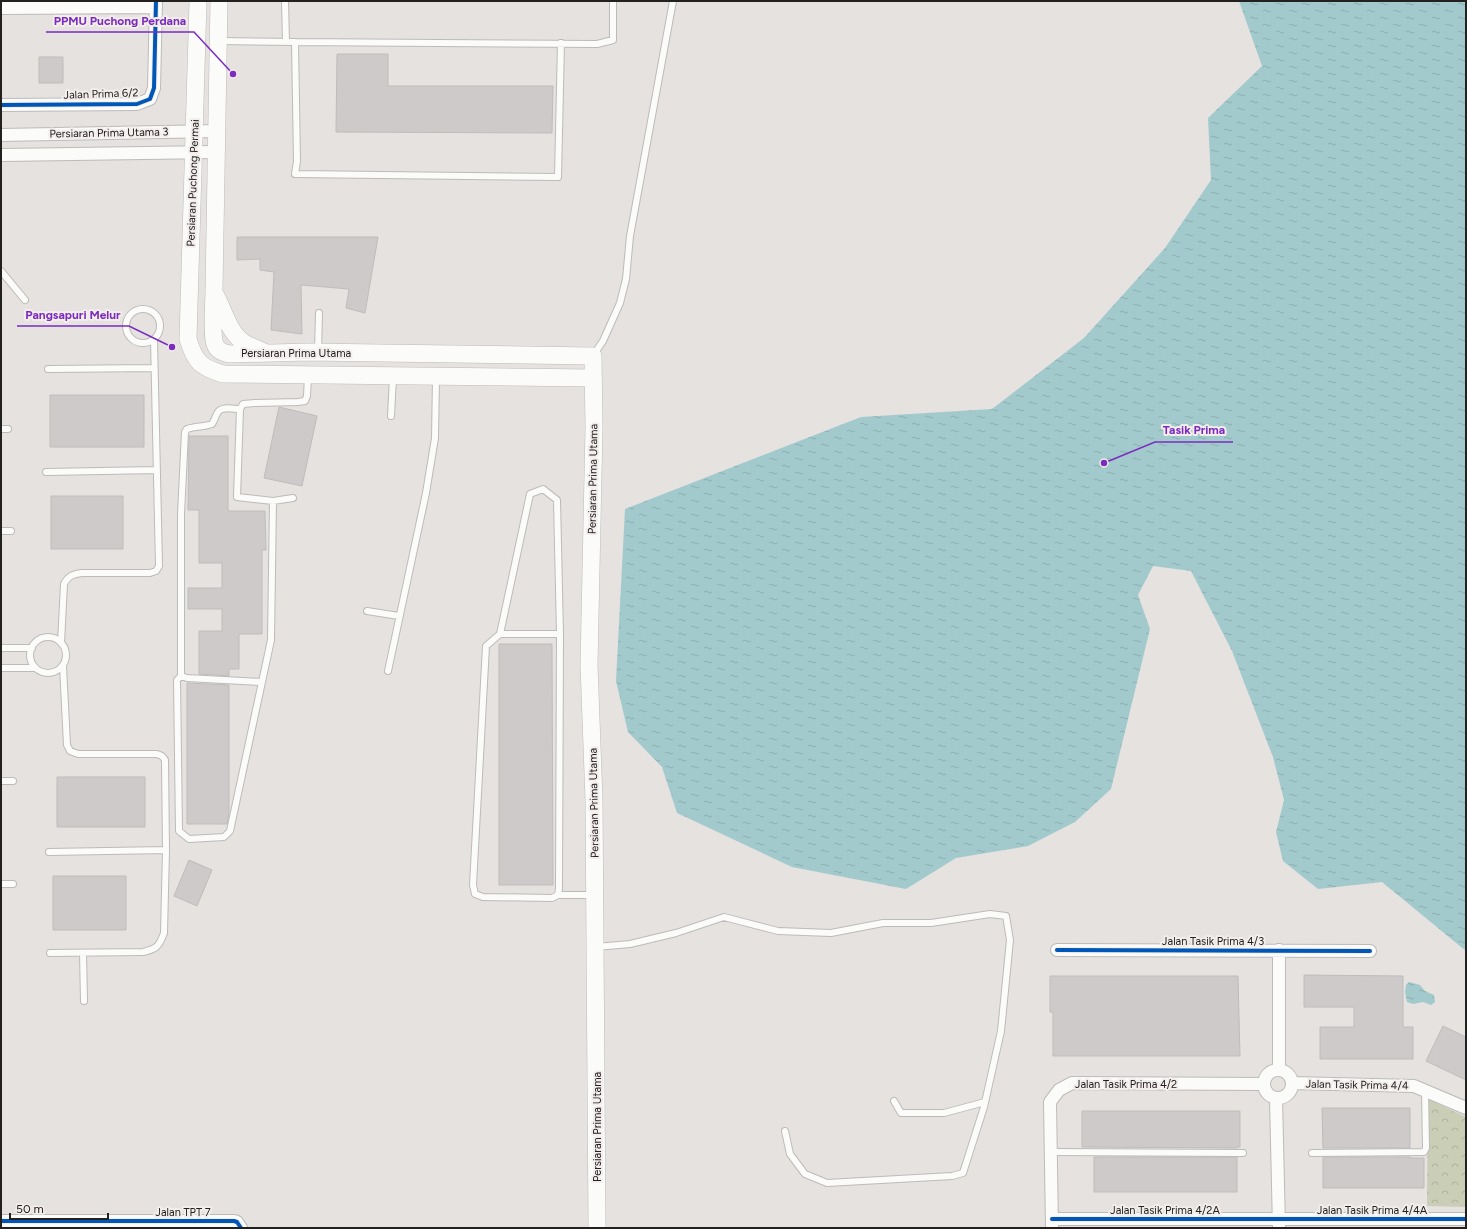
<svg xmlns="http://www.w3.org/2000/svg" width="1467" height="1229" viewBox="0 0 1467 1229" font-family="Figtree,sans-serif">
  <style>
    .park { fill: url(#park-crowns) }
    .water { fill: url(#water-ripples) }
    .building { fill: #cdcac9; stroke: #bebdbc }
    .lines { fill: none; stroke-linecap: round; stroke-linejoin: round }
    .service-casing { stroke: #bdbbba; stroke-width: 8 }
    .minor-casing { stroke: #bdbbba; stroke-width: 14 }
    .secondary-casing { stroke: #bdbbba; stroke-width: 18 }
    .service { stroke: #fbfbfa; stroke-width: 6 }
    .minor { stroke: #fbfbfa; stroke-width: 12 }
    .secondary { stroke: #fbfbfa; stroke-width: 17 }
    .cycleway-casing { stroke: #f3eeec; stroke-width: 6 }
    .cycleway { stroke: #0057b8; stroke-width: 4 }
    .labels { text-anchor: middle; dominant-baseline: central; stroke-width: 4; stroke-linejoin: round; paint-order: stroke }
    .street-label { font-size: 11px; fill: #222120; stroke: #f3eeec }
    .leader { fill: none; stroke: #7b2cbf; stroke-width: 1.5 }
    .callout-dot { fill: #7b2cbf; stroke: #f3eeec; stroke-width: 1.5 }
    .callout-label { font-size: 12px; text-anchor: middle; font-weight: bold; fill: #7b2cbf; stroke: #f3eeec; stroke-width: 4; stroke-linejoin: round; paint-order: stroke }
  </style>
  <defs>
    <pattern id="park-crowns" width="20" height="18" patternUnits="userSpaceOnUse"><rect width="20" height="18" fill="#cbceb7"/><path d="M2 6a3 3 0 1 1 6 0M12 15a3 3 0 1 1 6 0" fill="none" stroke="#aeb19d"/></pattern>
    <pattern id="water-ripples" width="26" height="14" patternUnits="userSpaceOnUse"><rect width="26" height="14" fill="#a2cacc"/><path d="M2 4q2-2 4 0t4 0M15 11q2-2 4 0t4 0" fill="none" stroke="#8badaf"/></pattern>
  </defs>
  <rect width="100%" height="100%" fill="#e5e2e0"/>
  <!-- park -->
  <path class="park" d="M1428,1099l38,18v90l-39,-1z"/>
  <!-- water -->
  <path class="water" d="M1239,1h227v950l-84,-69 -64,7 -35,-28 -7,-29 8,-32 -11,-43 -41,-106 -41,-80 -38,-5 -15,29 12,34 -39,160 -36,33 -47,24 -72,12 -50,31 -114,-22 -115,-54 -15,-46 -34,-35 -12,-51 9,-172 236,-92 131,-8 92,-71 81,-90 46,-68 -3,-62 54,-52z
    M1409,982l11,3 5,6 9,4 1,7 -4,3 -8,-3 -10,2 -6,-2 -2,-10 1,-7z"/>
  <!-- building -->
  <path class="building" d="M337,54h51v32h165l-1,47 -216,-1z
    M39,57h24v26h-24z
    M237,237h141l-13,76 -19,-5 3,-19 -48,-4 1,49 -31,-4 3,-58 -14,-2v-11l-23,1z
    M50,395h94v52h-94z
    M279,407l38,9 -15,70 -38,-8z
    M189,436h39v75h37l1,39h-4v84h-23v35h-10v7l-30,-2v-43h23v-22h-34v-21h34v-25h-23v-53h-11z
    M51,496h72v53h-72z
    M499,644h53l1,241h-54z
    M187,683l42,2v128l-2,11h-40z
    M57,777h88v50h-88z
    M189,860l23,10 -15,36 -23,-10z
    M53,876h73v54h-73z
    M1304,975l99,1v51h10v32h-93v-32h34v-20h-50z
    M1050,976h188l2,80h-187v-44h-3z
    M1443,1026l23,11v43l-40,-19z
    M1322,1108h88v40h-87z
    M1082,1111h158v36h-3v1l-155,-1z
    M1094,1157h143v35h-143z
    M1323,1157h87v1h14v30h-101z"/>
  <g class="lines">
    <defs>
      <path id="service" d="M285,1l1,41
        M219,41l76,1 2,119 -2,13 263,3 3,-134
        M295,42l302,2 16,-4v-39
        M1,271l24,29
        M126 326a17 17 0 1 1 34 0a17 17 0 1 1-34 0Z
        M318,351l1,-38
        M594,354l9,-13 17,-38 6,-24 4,-43 43,-235
        M48,369l106,-1
        M240,409c-7,0 -18,-3 -22,3 -3,4 -3,8 -6,12 -8,3 -16,2 -25,5l-2,3 -4,82v162l6,2 74,4
        M391,416l2,-39
        M1,429h7
        M46,472l111,-2
        M293,498l-20,3 -36,-4 3,-88 3,-5 12,-1 43,-1 7,-1 2,-5 1,-20
        M1,531h10
        M367,611l32,5
        M500,634h60
        M30 655a18 18 0 1 1 36 0a18 18 0 1 1-36 0Z
        M61,643l3,-59c4,-8 9,-10 18,-11h68l6,-2 3,-5 -5,-226
        M1,648h31
        M1,668h34
        M388,671l38,-178 9,-55 1,-60
        M181,676l-4,4 2,151 10,8 35,-2 6,-6 41,-191 2,-139
        M1,781h12
        M49,852l117,-2 -1,-90 -3,-4 -5,-2h-79l-8,-3 -3,-6 -4,-79
        M1,884h12
        M558,895l1,-7 1,-254 -3,-134 -14,-11 -13,5 -30,140 -14,12 -13,239 2,9 8,3 69,1 6,-3h36
        M596,947l34,-3 46,-11 48,-16 54,14 53,2 52,-10h48l59,-9 16,2 4,24 -9,91 -17,76 -21,66 -11,3 -125,7 -22,-9 -15,-20 -5,-23
        M50,953l93,-1c13,-3 16,-5 21,-19l2,-83
        M83,953l1,48
        M894,1101l7,12h43l41,-11
        M1051,1152l192,1
        M1312,1153l112,-1 2,-4 -1,-58"/>
      <path id="minor" d="M1,8l155,-1
        M1,105l136,-1 13,-5 4,-11 2,-87
        M1,135l216,-4
        M1,155l215,-3
        M1057,950l313,1
        M1279,950v119
        M1264 1084a14 14 0 1 1 28 0a14 14 0 1 1-28 0Z
        M1292,1083l122,3 52,22
        M1276,1098l3,130
        M1052,1219h414
        M1,1221h233l3,1 4,6
        M1052,1228l-2,-126 9,-12 13,-7 191,1"/>
      <path id="secondary" d="M198,1l-10,338c7,23 12,28 35,35l370,4
        M219,1l-5,289c0,13 -3,44 1,54 2,7 9,9 15,10l78,-2 285,4 1,72 -5,237 5,135 3,428
        M216,296c9,17 13,38 30,48 6,3 13,5 18,8"/>
    </defs>
    <!-- service casing -->
    <use href="#service" class="service-casing"/>
    <!-- minor casing -->
    <use href="#minor" class="minor-casing"/>
    <!-- secondary casing -->
    <use href="#secondary" class="secondary-casing"/>
    <!-- service -->
    <use href="#service" class="service"/>
    <!-- minor -->
    <use href="#minor" class="minor"/>
    <!-- secondary -->
    <use href="#secondary" class="secondary"/>
    <defs>
      <path id="cycleway" d="M1,105l136,-1 13,-5 4,-11 2,-87
        M1057,950l313,1
        M1052,1219h414
        M1,1221h233l3,1 4,6"/>
    </defs>
    <!-- cycleway casing -->
    <use href="#cycleway" class="cycleway-casing"/>
    <!-- cycleway -->
    <use href="#cycleway" class="cycleway"/>
  </g>
  <g class="labels">
    <!-- street labels -->
    <g class="street-label">
      <text transform="translate(101 94) rotate(-2)">Jalan Prima 6/2</text>
      <text transform="translate(109 133) rotate(-1)">Persiaran Prima Utama 3</text>
      <text transform="translate(193 183) rotate(-88)">Persiaran Puchong Permai</text>
      <text x="296" y="353">Persiaran Prima Utama</text>
      <text transform="translate(593 479) rotate(-89)">Persiaran Prima Utama</text>
      <text transform="translate(594 803) rotate(-91)">Persiaran Prima Utama</text>
      <text x="1213" y="941">Jalan Tasik Prima 4/3</text>
      <text x="1126" y="1084">Jalan Tasik Prima 4/2</text>
      <text transform="translate(1357 1085) rotate(1)">Jalan Tasik Prima 4/4</text>
      <text transform="translate(597 1127) rotate(-90)">Persiaran Prima Utama</text>
      <text x="1165" y="1210">Jalan Tasik Prima 4/2A</text>
      <text x="1372" y="1210">Jalan Tasik Prima 4/4A</text>
      <text x="183" y="1212">Jalan TPT 7</text>
    </g>
  </g>
  <!-- callouts -->
  <path class="leader" d="M233 74L194 32H46M172 347L129 326H17M1104 463L1155 442H1233"/>
  <g class="callout-dot">
    <circle cx="233" cy="74" r="4"/>
    <circle cx="172" cy="347" r="4"/>
    <circle cx="1104" cy="463" r="4"/>
  </g>
  <g class="callout-label">
    <text x="120" y="25">PPMU Puchong Perdana</text>
    <text x="73" y="319">Pangsapuri Melur</text>
    <text x="1194" y="434">Tasik Prima</text>
  </g>
  <!-- border -->
  <rect width="1467" height="1229" fill="none" stroke="#222120" stroke-width="4"/>
  <!-- scale -->
  <path d="M10 1213v6h98v-6" fill="none" stroke="#222120" stroke-width="2"/>
  <text x="16" y="1213" font-size="12" fill="#222120" stroke="#f3eeec" stroke-width="3" paint-order="stroke">50 m</text>
</svg>
